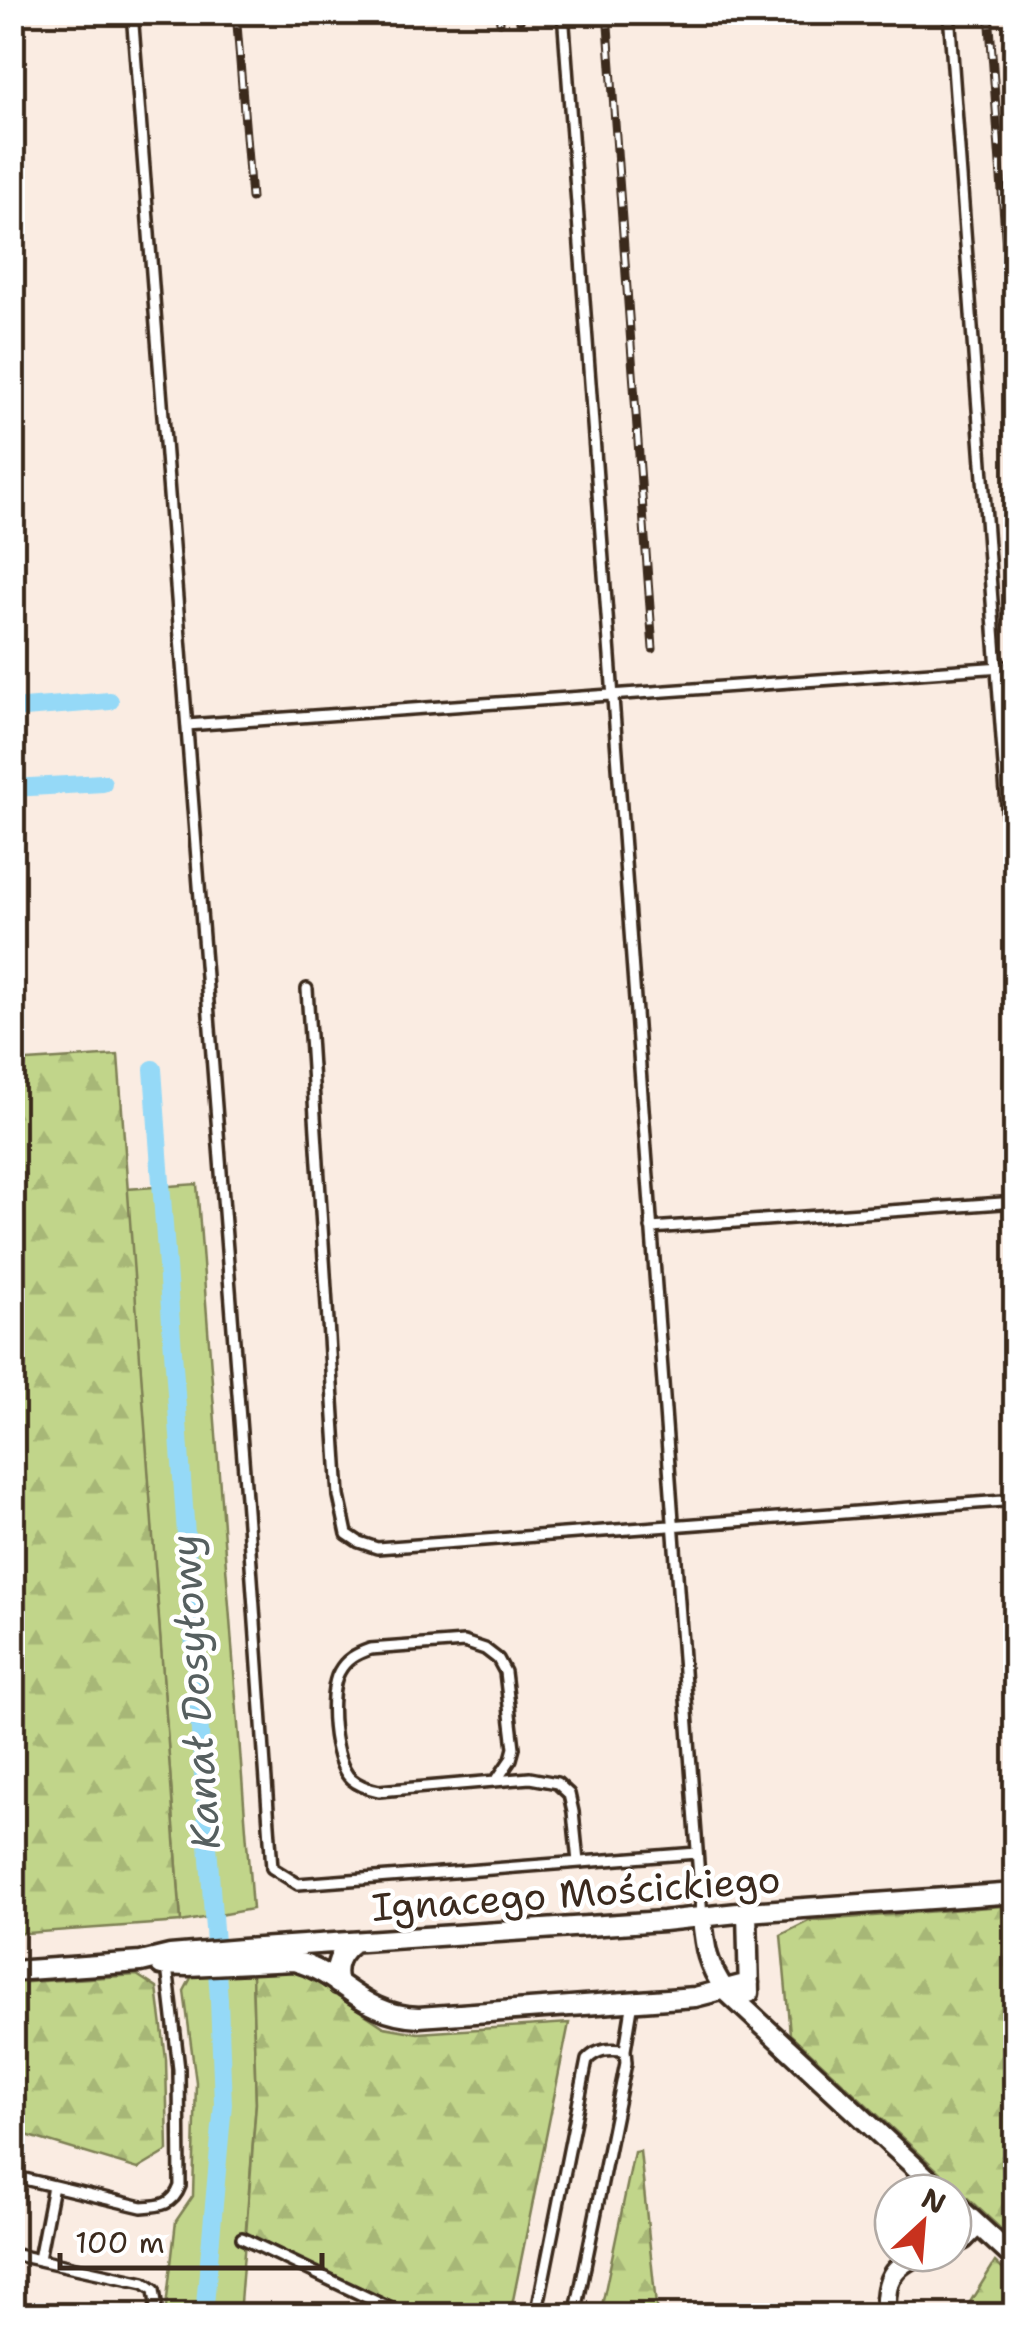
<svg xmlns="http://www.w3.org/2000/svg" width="1028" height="2328" viewBox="0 0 1028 2328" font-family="'Shantell Sans',sans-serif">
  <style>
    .green { fill: #c1d58a; stroke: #7e8054; stroke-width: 2.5 }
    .forest { fill: url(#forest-firs); stroke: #7e8054; stroke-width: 2.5 }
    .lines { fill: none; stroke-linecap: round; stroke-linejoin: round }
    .canal { stroke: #95d9f7; stroke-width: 18 }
    .service-casing { stroke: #3b2a1e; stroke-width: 16 }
    .minor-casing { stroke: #3b2a1e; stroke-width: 25 }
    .service { stroke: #fff; stroke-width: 9 }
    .minor { stroke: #fff; stroke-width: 18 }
    .rail-casing { stroke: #3b2a1e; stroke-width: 9 }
    .rail { stroke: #fff; stroke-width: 5; stroke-dasharray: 15; stroke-linecap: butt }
    .labels { text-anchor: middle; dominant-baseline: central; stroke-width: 9; stroke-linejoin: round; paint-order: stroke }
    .street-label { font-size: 38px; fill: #3b2a1e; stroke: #fff }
    .water-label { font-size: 40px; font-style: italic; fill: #565f5f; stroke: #fff }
  </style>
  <defs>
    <pattern id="forest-firs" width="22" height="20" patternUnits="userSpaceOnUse" patternTransform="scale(2.5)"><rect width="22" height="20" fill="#c1d58a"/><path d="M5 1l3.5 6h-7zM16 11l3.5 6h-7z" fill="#a7b777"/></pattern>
  </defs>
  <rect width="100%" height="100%" fill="#faece2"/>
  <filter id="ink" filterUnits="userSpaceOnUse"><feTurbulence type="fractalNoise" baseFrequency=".01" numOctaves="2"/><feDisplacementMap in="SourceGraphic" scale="20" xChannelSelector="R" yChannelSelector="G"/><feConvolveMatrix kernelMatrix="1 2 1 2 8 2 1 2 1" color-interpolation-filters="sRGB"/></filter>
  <g filter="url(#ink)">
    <!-- green -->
    <path class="green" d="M197,1184l55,725 -71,13 -54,-733z
      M252,1973l4,130 -17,212 -74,1 11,-95 17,-25 3,-114 -12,-91 8,-15z"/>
    <!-- forest -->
    <path class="forest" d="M118,1055l63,867 -168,12v-872z
      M1015,1905h1l-1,337 -225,-208 -9,-99 28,-14z
      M274,1967l26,4 84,56 34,6 151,-10 -59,292h-93l-171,-80 10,-132 -4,-130z
      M137,1975l20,13 9,71 2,92 -30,18 -125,-38v-148z
      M640,2151l17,164h-57l34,-163z
      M995,2262l20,19v34h-53z"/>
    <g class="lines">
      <!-- canal -->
      <path class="canal" d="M12,709l98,-8
        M12,788l91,-5
        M153,1069l66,931 4,104 -19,212"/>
      <defs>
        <path id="service" d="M132,12l118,1538 22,318 26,16 399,-31
          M563,12l139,1906
          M949,12l67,918
          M187,725l829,-59
          M307,989l32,507 8,38 12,8 18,6 639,-48
          M651,1228l365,-26
          M496,1781l15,-22 3,-11 -9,-76 -7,-13 -13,-10 -21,-7 -94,7c-14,5 -24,10 -31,23 -12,21 -7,90 12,107 8,7 18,10 28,12l151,-13 27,5 12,11 4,18 5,50
          M12,2176l130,31c19,-1 31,-2 38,-21l-1,-117 -12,-103
          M242,2238l164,78
          M12,2254l132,29 10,7 2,14 -2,12
          M39,2259l14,-73
          M292,2316h4
          M536,2316l51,-256c11,-12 23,-11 38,-10
          M575,2316l51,-253 -1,-13 8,-49"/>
        <path id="minor" d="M747,1912l2,81
          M702,1918c3,31 5,46 23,72l218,203
          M161,1965l27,1 106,-5c49,13 66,54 125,56l276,-20 54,-14
          M12,1971l129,-9 29,-7 72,-6 421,-28 84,-9 269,-19
          M338,1984c-5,-18 1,-31 16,-42
          M953,2202l63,58
          M953,2244l11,-5 14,-14
          M886,2316c-2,-36 5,-51 39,-63"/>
      </defs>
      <!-- service casing -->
      <use href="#service" class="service-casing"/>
      <!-- minor casing -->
      <use href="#minor" class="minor-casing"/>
      <!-- service -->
      <use href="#service" class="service"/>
      <!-- minor -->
      <use href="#minor" class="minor"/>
      <defs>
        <path id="rail" d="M236,12l15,186
          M499,12l1,10
          M519,12l1,9
          M607,12l46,637
          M989,12l27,373
          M1007,72l9,94"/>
      </defs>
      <!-- rail casing -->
      <use href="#rail" class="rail-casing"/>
      <!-- rail -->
      <use href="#rail" class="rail"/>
    </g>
  </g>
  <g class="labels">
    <!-- street labels -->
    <g class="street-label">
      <text transform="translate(576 1893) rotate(-4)">Ignacego Mościckiego</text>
    </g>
    <!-- water labels -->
    <g class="water-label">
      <text transform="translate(195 1692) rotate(-94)">Kanał Dosyłowy</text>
    </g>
  </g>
  <!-- margin -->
  <rect width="1028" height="2328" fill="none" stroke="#fff" stroke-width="50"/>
  <rect x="25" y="25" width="978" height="2278" fill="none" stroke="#3b2a1e" stroke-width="4" filter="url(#ink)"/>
  <!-- north arrow -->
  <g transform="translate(923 2223) rotate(26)"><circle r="48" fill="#ffffff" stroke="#b1aaa5" stroke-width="2.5"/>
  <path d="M0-8L18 38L0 25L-18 38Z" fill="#c8321e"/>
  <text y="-15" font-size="28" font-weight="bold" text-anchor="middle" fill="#3b2a1e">N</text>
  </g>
  <!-- scale -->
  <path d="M60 2253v15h262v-15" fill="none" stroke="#3b2a1e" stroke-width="5"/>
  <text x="75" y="2253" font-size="30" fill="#3b2a1e" stroke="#ffffff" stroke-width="8" paint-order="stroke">100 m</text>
</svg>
